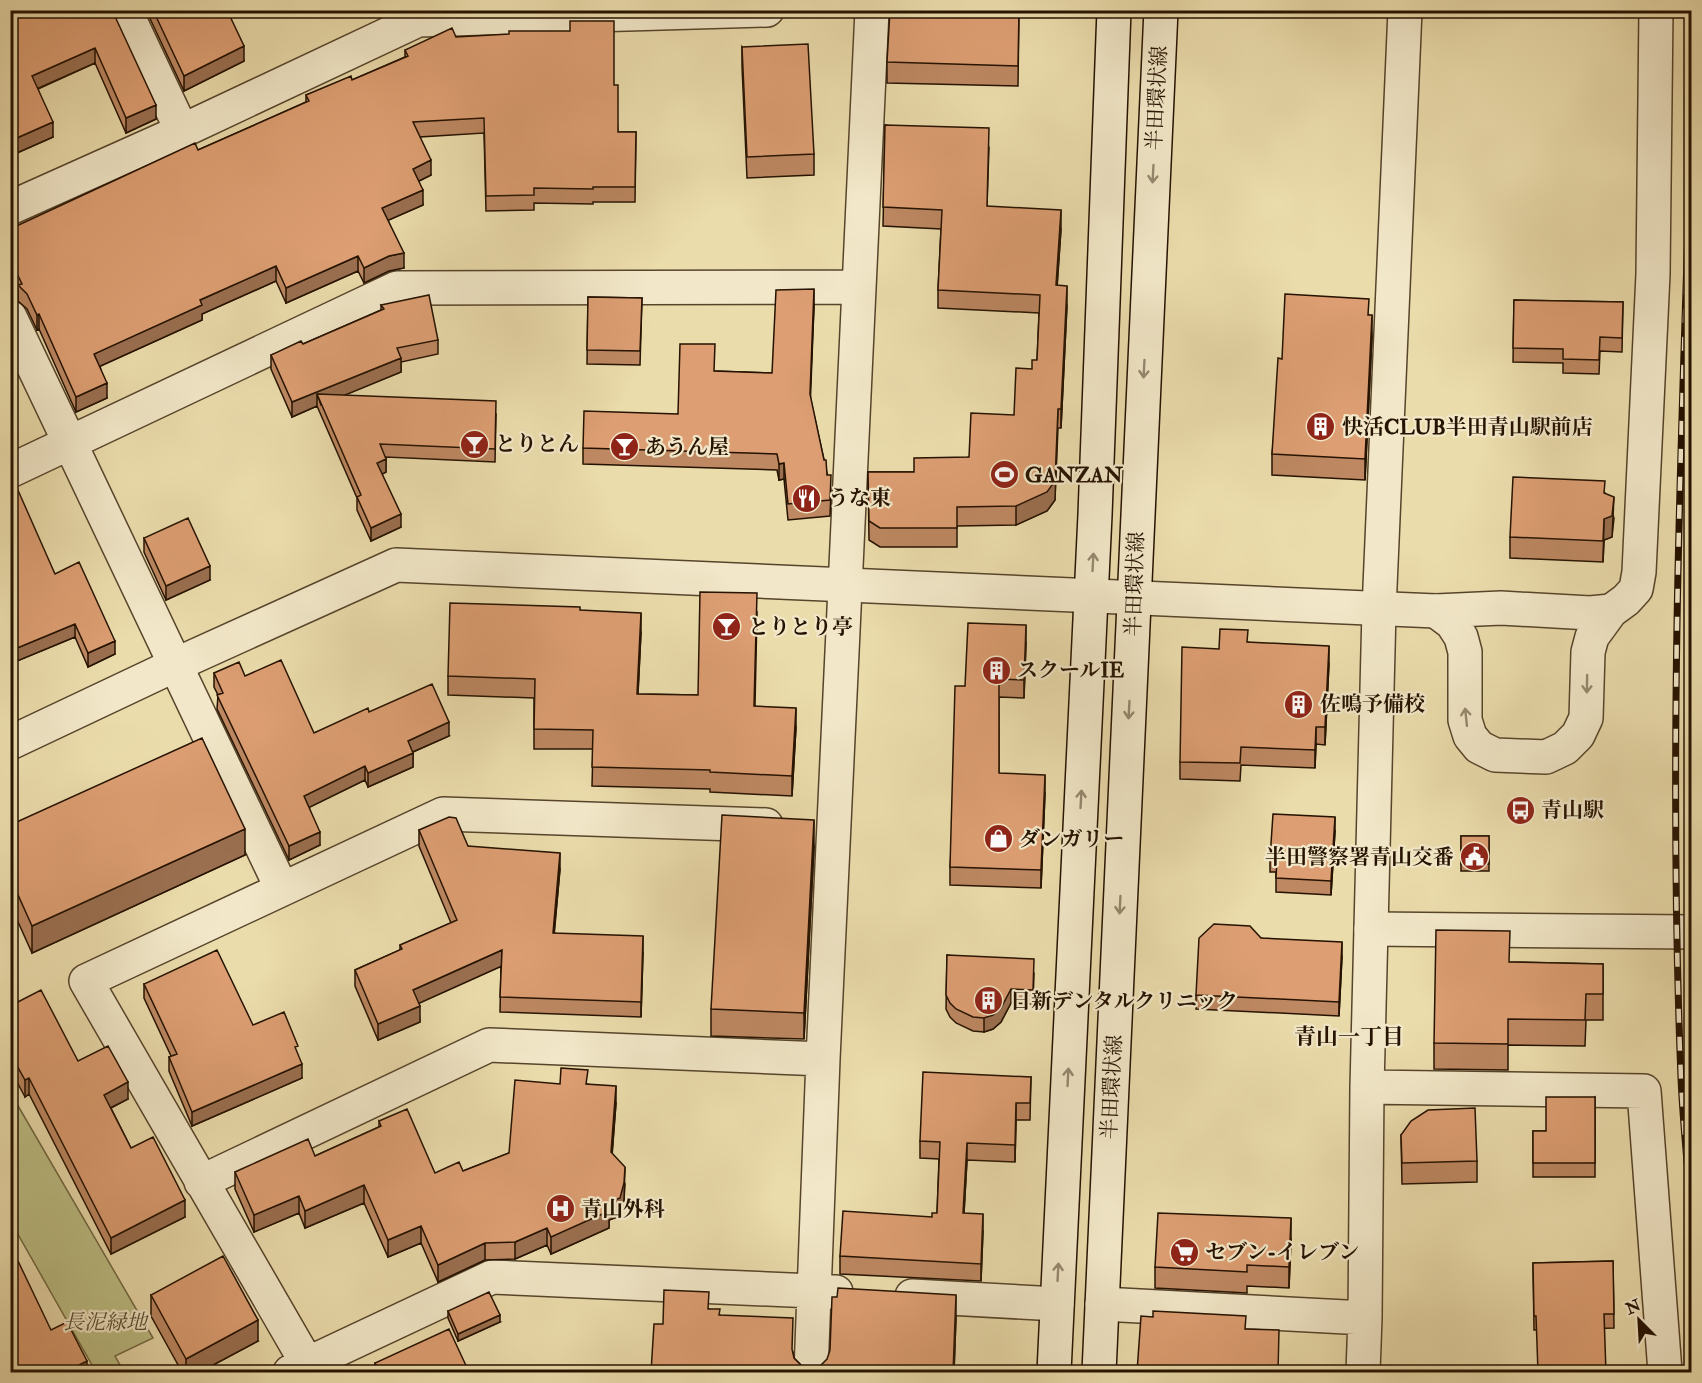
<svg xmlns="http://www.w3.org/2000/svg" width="1702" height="1383" viewBox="0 0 1702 1383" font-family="'IM FELL Double Pica','Noto Serif JP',serif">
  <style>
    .green { fill: #bdbf85; stroke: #716842; stroke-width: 1.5 }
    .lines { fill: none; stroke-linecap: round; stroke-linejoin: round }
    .minor-casing { stroke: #56442b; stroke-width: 36 }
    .tertiary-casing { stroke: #56442b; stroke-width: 36 }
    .secondary-casing { stroke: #251200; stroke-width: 36 }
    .minor { stroke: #f2e8c9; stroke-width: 33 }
    .tertiary { stroke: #f2e8c9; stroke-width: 33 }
    .secondary { stroke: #f2e8c9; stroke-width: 33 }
    .rail-casing { stroke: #251200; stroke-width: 7 }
    .rail { stroke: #f2e8c9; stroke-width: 4.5; stroke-dasharray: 14; stroke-linecap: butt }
    .wall { fill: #bd8862; stroke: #251200; stroke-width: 1.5 }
    .shaded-wall { fill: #9a6f50; stroke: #251200; stroke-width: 1.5 }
    .building { fill: #dc9e72; stroke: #251200; stroke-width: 1.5 }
    .oneway { stroke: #96886f }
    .labels { text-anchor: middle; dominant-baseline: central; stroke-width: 4.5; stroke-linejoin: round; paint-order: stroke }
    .street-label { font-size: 21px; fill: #251200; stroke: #f2e8c9 }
    .poi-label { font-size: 21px; font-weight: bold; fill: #251200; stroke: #f2e8c9; text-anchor: start }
    .park-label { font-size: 21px; font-style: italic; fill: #5a4f2f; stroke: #f2e8c9 }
    .neighbourhood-label { font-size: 22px; font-weight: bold; fill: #251200; stroke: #f2e8c9 }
  </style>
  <rect width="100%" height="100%" fill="#ebdcac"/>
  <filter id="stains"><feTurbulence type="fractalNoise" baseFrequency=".00333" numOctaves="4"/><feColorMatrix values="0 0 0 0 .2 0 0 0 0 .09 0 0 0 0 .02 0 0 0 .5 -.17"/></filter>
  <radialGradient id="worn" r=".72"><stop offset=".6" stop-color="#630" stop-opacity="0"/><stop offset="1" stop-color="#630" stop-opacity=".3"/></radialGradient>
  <!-- green -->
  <path class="green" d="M10,1092l143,246 -38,18 9,16h-28l-85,-150z"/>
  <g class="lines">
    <defs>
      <path id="minor" d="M125,10l57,121
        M10,208l172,-77 236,-111 349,-10
        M10,317l272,572
        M10,471l387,-183 461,-1
        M1436,611l16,12 9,14 4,15v68l5,16 9,11 16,8 51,2 19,-9 13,-13 8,-17 2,-66 4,-15 19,-26 15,-11 10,-11 3,-17 14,-298 3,-264
        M1436,611l65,-3 89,5 21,-2
        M1367,1087l277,4 21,281
        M201,1182l288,-137 334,14
        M912,1296l145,8
        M1102,1304l263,14
        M290,1372l202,-95 344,15
        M312,1372l-226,-391 357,-167 323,11
        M811,1372l12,-313 49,-1049
        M1363,1372l2,-54 2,-231 12,-477 26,-600"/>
      <path id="tertiary" d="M10,743l165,-78 221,-100 1040,46
        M1371,929l321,3"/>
      <path id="secondary" d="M1054,1372l41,-857 19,-505
        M1099,1372l62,-1362"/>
    </defs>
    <!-- minor casing -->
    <use href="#minor" class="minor-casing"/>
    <!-- tertiary casing -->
    <use href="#tertiary" class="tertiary-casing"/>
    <!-- secondary casing -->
    <use href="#secondary" class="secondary-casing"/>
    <!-- minor -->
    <use href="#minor" class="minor"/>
    <!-- tertiary -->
    <use href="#tertiary" class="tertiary"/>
    <!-- secondary -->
    <use href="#secondary" class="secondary"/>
    <defs>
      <path id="rail" d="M1692,113c-11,322 -24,643 -11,965 2,46 7,93 11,139
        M1692,853v3"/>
    </defs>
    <!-- rail casing -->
    <use href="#rail" class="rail-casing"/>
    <!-- rail -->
    <use href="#rail" class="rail"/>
  </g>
  <!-- wall -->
  <path class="wall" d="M10,10h102l44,109 -30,14 -31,-70 -57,26 15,48 -43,19z
    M146,10h91l-8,4 15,47 -60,30z
    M1019,10l-1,76 -131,-3v-21z
    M456,37l158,48 4,47h18l-1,70h-42v2l-59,-1v7l-48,1 -2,-78 -64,4 11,38 -12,6 4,24 -35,15 16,48 -15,3 -25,12 -6,-12 -72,32 -10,-22 -74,33v6l-102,46 7,32 -31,14 -37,-83 -2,1 -10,-21 -9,-8v-11l-8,-16v-45l188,-79 108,-48v-7l46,-15 53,-23v-7z
    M742,47l72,107v21l-67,3 -5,-111z
    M885,125l104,22 -2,59 74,23 -4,56 10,20 -6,123h-3l-3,72 -8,11 -31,14 -59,1v21h-77l-11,-7 -1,-68h46l55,-15 45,-42 18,-46 5,-9 2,-47 -101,-5v-18l3,-61 -58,-3z
    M588,297l54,1 -2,67 -53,-1z
    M1514,300l109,2 -1,50 -22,-1 -1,23 -36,-1v-10l-50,-1z
    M381,305l57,35v14l-37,8v10l-57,23 152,19 -1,48 -109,-5v15l-4,2 19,53 -30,14 -14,-31v-12l-40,-92 -25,11 -21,-48v-14l32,-11 78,-34z
    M814,306l-4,91 21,94 -1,25 -42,4 -4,-41 -5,1 -2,-10 -194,-6v-16l95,-34 37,-43 57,2z
    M1369,315l3,21 -7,144 -93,-5v-21l10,-95z
    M10,491l45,83 60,80 -27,13 -13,-30 -65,27z
    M1605,493l9,25 -2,19 -8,3 -1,22 -93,-4v-21z
    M144,538l66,42 -44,20 -22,-48z
    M580,610l61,22 -3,62 60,1 59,-82 -2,93 41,21 -4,69 -82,-4v-3l-118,-3 1,-37h-59v-51l-86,-3v-19z
    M1248,642l81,21 -4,82 -9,-1 -1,24 -74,-3 -1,16 -60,-2v-17l39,-113z
    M1026,643l-2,55 -25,-1v76l46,20 -4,95 -91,-3v-18l15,-181z
    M214,673l31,3 69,57 55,-21 80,24 -36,16v15l-45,20 -3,-7 -56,27 11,38 -31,15 -72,-151 1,-14 -4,-8z
    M10,825l235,30 -213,98 -22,-49z
    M419,830l49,16 92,23 -6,64 89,19 -2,65 -141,-5 1,-46 -83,37 2,19 -42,18 -23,-54v-16l45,-20v-5l51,-22 -32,-77z
    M1335,831l-4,64 -55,-3v-20h-6v-14z
    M1461,836h28v35h-28z
    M814,847l-10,192 -93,-3v-27z
    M1261,938l81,18 -3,60 -143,-7v-14z
    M947,955l87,18 -1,31 -22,-1 -10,19 -8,7 -9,3 -11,-1 -17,-8 -6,-6 -4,-8z
    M1510,962l93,2v56h-17l-1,26 -77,-1v25l-74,-1v-26z
    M144,984l109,41 49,53 -110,48 -23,-55v-14l2,-1 -27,-58z
    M10,1006l68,55 50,38 -17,9 20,40 54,69 -74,37 -82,-160 -4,3 -15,-28z
    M1031,1077l-1,43h-14l-1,42 -48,-2 -3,53 19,18 -2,50 -141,-7v-18l92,-39 5,-4 2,-54 -19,-1v-17z
    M560,1084h28l28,19 -4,51 13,30 -1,16 -4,16 -11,4v8l-58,26 -4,-9 -32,14 -30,1 -47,22 -17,-39 -33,14 -24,-54 -59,25 -6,-15 -45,19 -19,-43v-17l80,-16 64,-29v-6l56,52 28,-2 46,-18z
    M1595,1097v80h-62v-46h13z
    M1401,1135l76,26v21l-75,2z
    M1291,1239l-2,49 -42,-2v7l-92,-5v-21z
    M1613,1261l1,67 -80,2 -1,-67z
    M151,1295l107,46 -58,31h-18l-31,-56z
    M709,1309l11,6 73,37 1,6 8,8 9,2 9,-2 136,-49 -2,55h-303z
    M448,1311l52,11 -42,19 -10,-23z
    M375,1363l94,9h-94z"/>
  <!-- shaded-wall -->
  <path class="shaded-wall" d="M223,10h14l-14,7z
    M244,46v15l-60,30v-15z
    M95,48v15l-63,28v-15z
    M156,105v14l-30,14v-15z
    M53,122v15l-43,19v-15z
    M431,160v15l-18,9v-15z
    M423,190v15l-41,18v-15z
    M1061,210v19l-5,75v-19z
    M404,253v15l-15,3 -25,12v-15l25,-12z
    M358,256v15l-72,32v-15z
    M276,266v15l-74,33v6l-108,49v-15l106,-54z
    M1067,286v19l-6,123v-19z
    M814,289v17l-4,104v-16z
    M39,314v15l-2,1v-15z
    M1372,315v21l-7,144v-21z
    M401,358v14l-80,33 -4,-11v12l-25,11v-15z
    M107,383v15l-31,14v-15z
    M1058,409l-3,91 -8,11 -31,14v-19z
    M386,459v13l-9,5v-14z
    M784,463v16l-5,1v-16z
    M1614,497l-2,40 -8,3 -1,22 1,-43z
    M401,514v13l-30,14v-13z
    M210,566v14l-44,20v-14z
    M641,613v19l-4,81v-19z
    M75,624v13l-65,27v-13z
    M1026,625v18l-2,55v-18z
    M115,641v13l-27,13v-14z
    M1329,646v17l-4,82v-18z
    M796,708v19l-4,69v-20z
    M449,722v14l-41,18v-13z
    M1316,727v17l-1,24v-18z
    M413,753v14l-45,20v-14z
    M365,766v14l-61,30v-14z
    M1045,775v18l-4,95v-18z
    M1335,817v14l-4,64v-14z
    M814,820v27l-10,192v-26z
    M245,829v26l-213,98v-27z
    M320,832v13l-31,15v-14z
    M560,853v16l-7,79v-15z
    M643,936v16l-2,65v-15z
    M1342,942v14l-3,60v-14z
    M502,950v16l-89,40v-16z
    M1011,989v14l-10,19 -8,7 -9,3v-14z
    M420,1006v16l-42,18v-16z
    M302,1064v14l-110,48v-14z
    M29,1078v16l-4,3v-17z
    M128,1082v17l-24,12v-16z
    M616,1086v17l-5,67v-18z
    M1016,1103v17l-1,42v-17z
    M967,1143v17l-4,71v-18z
    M625,1167l-1,33 -4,16 -11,4v8l-58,26v-17l55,-33z
    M364,1185v18l-59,25v-17z
    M299,1196v17l-45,19v-17z
    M185,1200v17l-74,37v-16z
    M983,1214v17l-2,50v-17z
    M1291,1218v21l-2,49v-21z
    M421,1226v17l-33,14v-17z
    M547,1228v17l-32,14v-17z
    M485,1243v17l-47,22v-17z
    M956,1295v22l-2,55h-1z
    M500,1315v7l-42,19v-7z
    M258,1320v21l-58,31h-14v-13z
    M87,1361v11h-22z"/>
  <!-- building -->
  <path class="building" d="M10,10h102l44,95 -30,13 -31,-70 -63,28 21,46 -43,19z
    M153,10h74l17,36 -60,30z
    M890,10h129l-1,56 -131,-4z
    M570,21h44v64h4v47h18l-1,55h-42v2l-59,-1v7l-48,1 -2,-78 -71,4 18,38 -18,9 10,21 -41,18 22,45 -15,3 -25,12 -6,-12 -72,32 -10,-22 -76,34 2,5 -108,49 13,29 -31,14 -37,-83 -2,1 -10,-21 -9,-9 4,-1 -12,-25v-30l185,-86 3,7 111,-49 -3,-6 45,-19 1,4 56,-24 -3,-6 47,-22 4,9 53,-3v-3h61z
    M808,44l6,110 -67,3 -5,-110z
    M885,125l104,3 -2,78 74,4 -5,75 11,1 -6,123h-3l-3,72 -8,11 -31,14 -59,1v21h-77l-11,-7 -1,-49h46v-14l55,-1 2,-44 43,2 2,-47 16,1v-9h5l3,-65 -102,-5 4,-80 -59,-3z
    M814,289l-4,105 14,66h2l1,15h4l-1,25 -42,4 -4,-41 -5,1 -2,-10 -194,-6 1,-37 94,3 2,-70h35l-1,27 58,2 4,-83z
    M1285,294l84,5 -1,16h4l-7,144 -93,-5 6,-96 4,1z
    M429,295l9,45 -41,8 4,10 -109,44 -21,-47 30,-14 2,3 81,-35 -3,-4z
    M588,297l54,1 -2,53 -53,-1z
    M1514,300l109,2 -1,36 -22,-1 -1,23 -36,-1v-10l-50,-1z
    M317,394l179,7 -1,48 -115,-5 6,15 -9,4 24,51 -30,14 -14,-31 4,-2z
    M1513,477l92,4 -1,12 10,4 -2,19 -8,3 -1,22 -93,-4z
    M17,488l38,86 24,-12 36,79 -27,12 -13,-29 -65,27v-160z
    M188,518l22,48 -44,20 -22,-48z
    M700,592l57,1 -3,113 42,2 -4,68 -82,-4v-2l-118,-3 1,-37 -59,-1 1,-50 -87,-3 2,-73 130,4v3l61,3 -4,81 61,1z
    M968,623l58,2 -2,55 -25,-1v94l46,2 -4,95 -91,-3 5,-181h10z
    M1220,629l28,1 -1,12 82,4 -4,81h-9l-1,23 -74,-3 -1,16 -60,-1 2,-115 37,2z
    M281,660l33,73 54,-25 1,4 63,-28 17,38 -41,19 5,12 -45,20 -3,-7 -61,30 16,36 -31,14 -72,-151 6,-2 -9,-20 25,-11 6,14z
    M202,738l43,91 -213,97 -22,-49v-52z
    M1273,814l62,3 -4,64 -55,-3 1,-20h-7z
    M722,815l92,5 -10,193 -93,-4z
    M449,817l7,1 12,28 92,7 -7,80 90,3 -2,66 -141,-5 2,-47 -89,40 7,16 -42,18 -23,-54 47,-21 -2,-4 57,-25 -38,-90z
    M1461,836h28v28h-28z
    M1214,924l36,2 11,12 81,4 -3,60 -143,-7 3,-57z
    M1436,930l74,1 -1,31 94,2v30h-17l-1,26 -77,-1v25l-74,-1z
    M217,950l36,75 31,-13 14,34 -3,1 7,17 -110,48 -23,-55 8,-3 -33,-70z
    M947,955l87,4 -1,31 -22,-1 -10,19 -8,7 -9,3 -11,-1 -17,-8 -6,-6 -4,-8z
    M41,990l37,71 30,-15 20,36 -24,13 27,53 22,-11 32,63 -74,38 -82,-160 -4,2 -15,-27v-47z
    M561,1068l27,2 -2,14 30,2 -5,66 14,15 -1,16 -4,15 -14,6 3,7 -58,26 -4,-9 -32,14 -30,1 -47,22 -17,-39 -33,14 -24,-55 -59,26 -6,-15 -45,19 -19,-43 73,-33 7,17 66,-30 -2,-5 28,-12 28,64 24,-11 4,9 46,-18 6,-73 45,4z
    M923,1072l108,5 -1,26h-14l-1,42 -48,-2 -4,70 20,1 -2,50 -141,-8 3,-45 89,6v-4h5l3,-71 -20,-1z
    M1546,1097h49v66h-62v-32h13z
    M1475,1108l2,53 -75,2 -1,-28 10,-14 17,-11z
    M1158,1213l133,5 -2,49 -42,-2v7l-92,-5z
    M10,1255l5,7 3,-1 33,69 16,-8 20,39 -22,11h-55z
    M223,1256l35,64 -72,39 -35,-64z
    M1613,1261l1,53h-10l2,58h-68l-2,-56h-2l-1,-53z
    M838,1288l118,7 -3,77h-126l1,-2 -65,-2v4h-112l3,-48h9l1,-34 45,2 -1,17h12l-1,6 74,3 -1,31 2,9 8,8 9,2 9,-2 7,-7 3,-9 2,-53h5z
    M489,1292l11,23 -42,19 -10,-23z
    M1153,1311l93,5 -1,13 34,1 -1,42h-141l4,-56 12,1z
    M449,1329l20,43h-90l-4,-9z"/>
  <!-- one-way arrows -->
  <defs><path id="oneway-shaft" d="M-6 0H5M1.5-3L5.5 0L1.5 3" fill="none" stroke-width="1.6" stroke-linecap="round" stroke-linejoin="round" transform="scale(1.5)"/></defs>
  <g class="oneway">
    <use href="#oneway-shaft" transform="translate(1153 174) rotate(93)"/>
    <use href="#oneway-shaft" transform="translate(1144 369) rotate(93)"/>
    <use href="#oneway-shaft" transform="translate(1093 562) rotate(-87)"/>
    <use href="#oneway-shaft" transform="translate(1587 684) rotate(91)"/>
    <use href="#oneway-shaft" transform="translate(1129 710) rotate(93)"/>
    <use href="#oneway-shaft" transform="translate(1466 717) rotate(-96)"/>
    <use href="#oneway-shaft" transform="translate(1081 799) rotate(-87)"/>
    <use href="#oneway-shaft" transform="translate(1120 905) rotate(93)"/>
    <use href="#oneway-shaft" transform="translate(1068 1077) rotate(-87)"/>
    <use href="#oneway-shaft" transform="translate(1058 1272) rotate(-87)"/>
  </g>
  <!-- icons -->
  <defs>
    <symbol id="building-disc" viewBox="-11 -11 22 22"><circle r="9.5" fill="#8f2418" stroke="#f2e8c9"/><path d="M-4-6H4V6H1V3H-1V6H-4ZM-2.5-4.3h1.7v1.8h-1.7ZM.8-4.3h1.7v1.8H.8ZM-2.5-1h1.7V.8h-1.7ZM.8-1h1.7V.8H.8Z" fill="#fff"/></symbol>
    <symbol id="bar-disc" viewBox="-11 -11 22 22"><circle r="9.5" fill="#8f2418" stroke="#f2e8c9"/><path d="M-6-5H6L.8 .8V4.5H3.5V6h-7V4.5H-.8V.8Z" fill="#fff"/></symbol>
    <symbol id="stadium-disc" viewBox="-11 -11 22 22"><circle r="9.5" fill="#8f2418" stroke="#f2e8c9"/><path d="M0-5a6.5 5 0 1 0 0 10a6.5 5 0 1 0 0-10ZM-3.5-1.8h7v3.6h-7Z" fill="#fff"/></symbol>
    <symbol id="restaurant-disc" viewBox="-11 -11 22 22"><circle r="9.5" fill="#8f2418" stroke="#f2e8c9"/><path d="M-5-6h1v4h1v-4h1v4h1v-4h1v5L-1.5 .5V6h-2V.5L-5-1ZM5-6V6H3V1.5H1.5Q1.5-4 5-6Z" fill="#fff"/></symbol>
    <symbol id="bus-disc" viewBox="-11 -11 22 22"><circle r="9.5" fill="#8f2418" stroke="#f2e8c9"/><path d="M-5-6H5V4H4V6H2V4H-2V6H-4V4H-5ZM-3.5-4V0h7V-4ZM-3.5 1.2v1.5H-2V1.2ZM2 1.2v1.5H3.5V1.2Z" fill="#fff"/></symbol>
    <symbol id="shop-disc" viewBox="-11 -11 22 22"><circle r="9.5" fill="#8f2418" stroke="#f2e8c9"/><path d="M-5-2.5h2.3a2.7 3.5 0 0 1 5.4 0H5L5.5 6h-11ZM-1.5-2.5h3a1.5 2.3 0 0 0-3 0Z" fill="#fff"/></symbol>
    <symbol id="civic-disc" viewBox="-11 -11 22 22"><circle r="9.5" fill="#8f2418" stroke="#f2e8c9"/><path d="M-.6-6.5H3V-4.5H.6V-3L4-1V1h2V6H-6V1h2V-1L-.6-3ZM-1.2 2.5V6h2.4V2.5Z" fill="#fff"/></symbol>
    <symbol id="hospital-disc" viewBox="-11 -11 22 22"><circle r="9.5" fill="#8f2418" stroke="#f2e8c9"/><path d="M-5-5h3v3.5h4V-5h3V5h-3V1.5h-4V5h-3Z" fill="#fff"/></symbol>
    <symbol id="supermarket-disc" viewBox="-11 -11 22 22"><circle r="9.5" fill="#8f2418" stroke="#f2e8c9"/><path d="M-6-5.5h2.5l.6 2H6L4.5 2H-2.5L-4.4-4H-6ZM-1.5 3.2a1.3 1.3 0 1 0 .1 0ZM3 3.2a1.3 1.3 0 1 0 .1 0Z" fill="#fff"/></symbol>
  </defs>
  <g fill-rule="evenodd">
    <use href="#building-disc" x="1304" y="410" width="33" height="33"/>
    <use href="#bar-disc" x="458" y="428" width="33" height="33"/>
    <use href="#bar-disc" x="608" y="430" width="33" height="33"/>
    <use href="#stadium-disc" x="988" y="458" width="33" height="33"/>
    <use href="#restaurant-disc" x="790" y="482" width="33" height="33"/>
    <use href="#bar-disc" x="710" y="610" width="33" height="33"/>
    <use href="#building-disc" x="980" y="654" width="33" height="33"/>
    <use href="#building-disc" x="1282" y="688" width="33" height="33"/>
    <use href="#bus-disc" x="1504" y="794" width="33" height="33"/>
    <use href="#shop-disc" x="982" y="822" width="33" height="33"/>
    <use href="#civic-disc" x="1458" y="840" width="33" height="33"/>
    <use href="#building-disc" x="972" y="984" width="33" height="33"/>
    <use href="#hospital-disc" x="544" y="1192" width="33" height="33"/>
    <use href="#supermarket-disc" x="1168" y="1236" width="33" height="33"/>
  </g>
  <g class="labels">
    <!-- street labels -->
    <g class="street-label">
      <text transform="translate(1157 98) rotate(-87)">半田環状線</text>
      <text transform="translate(1135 584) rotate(-88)">半田環状線</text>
      <text transform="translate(1112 1087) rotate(-87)">半田環状線</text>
    </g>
    <!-- poi labels -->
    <g class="poi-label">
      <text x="1342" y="427">快活CLUB半田青山駅前店</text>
      <text x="495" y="444">とりとん</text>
      <text x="645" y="447">あうん屋</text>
      <text x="1025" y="475">GANZAN</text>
      <text x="828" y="498">うな東</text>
      <text x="748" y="627">とりとり亭</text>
      <text x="1017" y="670">スクールIE</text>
      <text x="1320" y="704">佐鳴予備校</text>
      <text x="1541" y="810">青山駅</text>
      <text x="1019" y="839">ダンガリー</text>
      <text x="1454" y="857" text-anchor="end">半田警察署青山交番</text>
      <text x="1010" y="1001">日新デンタルクリニック</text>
      <text x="581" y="1209">青山外科</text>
      <text x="1205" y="1252">セブン-イレブン</text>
    </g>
    <!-- park labels -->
    <g class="park-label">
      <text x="105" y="1322">長泥緑地</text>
    </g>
    <!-- neighbourhood labels -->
    <g class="neighbourhood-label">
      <text x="1349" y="1037">青山一丁目</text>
    </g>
  </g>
  <!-- margin -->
  <rect width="1702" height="1383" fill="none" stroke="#ebdcac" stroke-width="36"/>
  <rect x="12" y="12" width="1678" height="1359" fill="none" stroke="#251200" stroke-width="3"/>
  <rect x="18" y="18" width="1666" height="1347" fill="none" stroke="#251200" stroke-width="1.5"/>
  <!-- north arrow -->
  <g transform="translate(1639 1320) rotate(336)" stroke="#f2e8c9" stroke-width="4.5" paint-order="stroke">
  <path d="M0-4.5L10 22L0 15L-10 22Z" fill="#251200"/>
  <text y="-9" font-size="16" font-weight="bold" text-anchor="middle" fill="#251200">N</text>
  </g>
  <rect width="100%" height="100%" filter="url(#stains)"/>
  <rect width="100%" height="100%" fill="url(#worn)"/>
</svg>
